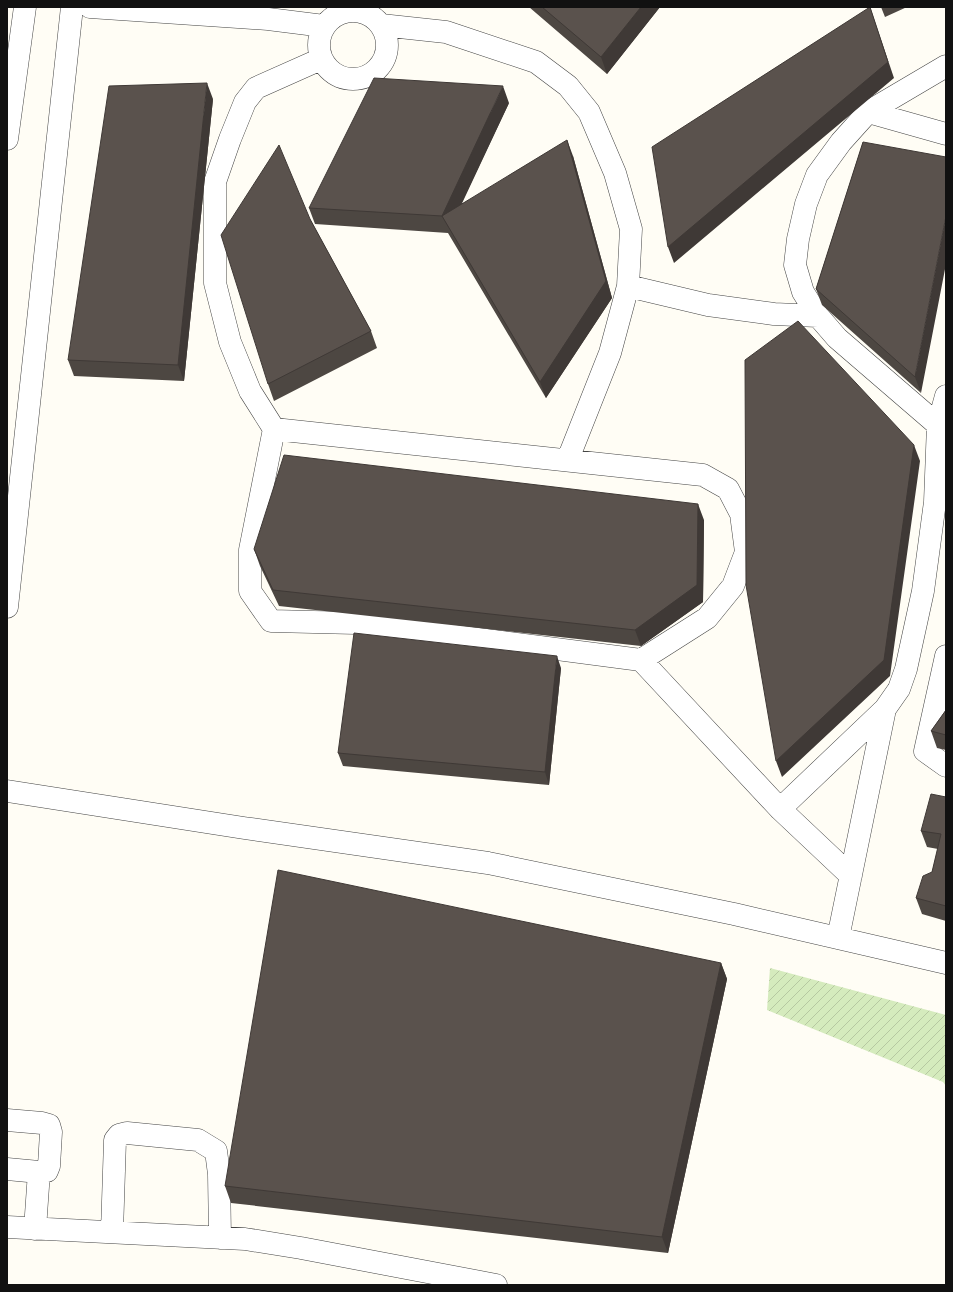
<svg xmlns="http://www.w3.org/2000/svg" width="953" height="1292" viewBox="0 0 953 1292" font-family="'Roboto Serif',serif">
  <style>
    .garden { fill: url(#garden-furrows) }
    .lines { fill: none; stroke-linecap: round; stroke-linejoin: round }
    .minor-casing { stroke: #444; stroke-width: 23 }
    .minor { stroke: #fff; stroke-width: 22 }
    .wall { fill: #4d4742 }
    .shaded-wall { fill: #3f3936 }
    .building { fill: #5a524d; stroke: #3f3936 }
  </style>
  <defs>
    <pattern id="garden-furrows" width="10" height="10" patternUnits="userSpaceOnUse"><rect width="10" height="10" fill="#d5ebbd"/><path d="M-1 1l2-2M0 10L10 0M9 11l2-2" fill="none" stroke="#b6c8a1"/></pattern>
  </defs>
  <rect width="100%" height="100%" fill="#fffdf5"/>
  <!-- garden -->
  <path class="garden" d="M770,968l176,47v71l-3,-4 -176,-72z"/>
  <g class="lines">
    <defs>
      <path id="minor" d="M90,7l178,12 56,7
        M319 45a34 34 0 1 1 68 0a34 34 0 1 1-68 0Z
        M381,25l65,7 90,30 32,24 21,26 26,61 16,56 -3,57 -18,67 -42,106
        M321,59l-65,29 -11,14 -15,37 -15,43v101l15,59 20,49 24,38 -24,121v41l21,30 85,2 285,37 139,149 71,67
        M868,112l78,22
        M7,139l18,-132
        M628,286l80,19 66,9 44,2
        M938,425l-101,-87 -19,-22 -15,-24 -8,-27 3,-26 8,-35 11,-29 24,-33 27,-30 78,-46
        M274,429l429,46 25,14 13,25 5,38 -13,34 -26,32 -66,42
        M7,607l65,-600
        M946,656l-21,95 21,15
        M7,791l237,37 244,35 246,51 212,49
        M780,809l105,-100 14,-20 7,-20 17,-78 12,-89 3,-77 8,-29
        M838,938l47,-229
        M7,1120l35,3 7,2 2,7 -2,34 -2,5 -8,1 -32,-3
        M7,1227l238,12 56,9 195,37
        M35,1229l4,-57
        M112,1232l3,-92 4,-5 8,-2 71,7 18,11 3,23 1,64"/>
    </defs>
    <!-- minor casing -->
    <use href="#minor" class="minor-casing"/>
    <!-- minor -->
    <use href="#minor" class="minor"/>
  </g>
  <!-- wall -->
  <path class="wall" d="M529,7h131l-53,67z
    M881,7h26l-22,10z
    M213,99l-29,282 -110,-5 -6,-16z
    M509,103l-48,101 112,-48 39,142 -66,100 -98,-165 -133,-9 -6,-16z
    M863,142l58,251 -99,-88 -6,-16z
    M310,219l61,112 6,17 -103,53 -6,-17z
    M704,520l-1,82 -62,44 -362,-40 -19,-40 -6,-17z
    M561,668l-12,117 -206,-19 -5,-13z
    M946,710v40l-9,-2 -6,-17z
    M946,797v124l-24,-7 -6,-16 16,-26 6,-23 -11,-2 -6,-16z
    M721,963l6,16 -59,274 -437,-50 -6,-17z"/>
  <!-- shaded-wall -->
  <path class="shaded-wall" d="M641,7h19l-53,67 -6,-17z
    M870,7l24,71 -220,185 -6,-16z
    M207,83l6,16 -29,282 -6,-16z
    M503,86l6,17 -59,126 -8,-13 6,17 -6,-17z
    M567,140l6,16 39,142 -66,100 -6,-16z
    M946,216v48l-25,129 -6,-16z
    M914,445l6,16 -30,215 -108,101 -6,-16z
    M698,504l6,16 -1,82 -62,44 -6,-16z
    M557,656l4,12 -12,117 -4,-13z
    M721,963l6,16 -59,274 -6,-16z"/>
  <!-- building -->
  <path class="building" d="M542,7h99l-40,50z
    M870,7l18,55 -220,185 -16,-100z
    M374,78l129,8 -61,130 -133,-8z
    M207,83l-29,282 -110,-5 41,-274z
    M567,140l39,141 -66,101 -98,-166z
    M863,142l83,15v59l-31,161 -99,-88z
    M279,145l31,74 61,112 -103,53 -47,-149z
    M798,321l116,124 -30,215 -108,101 -30,-176 -1,-225z
    M284,455l414,49 -1,81 -62,45 -362,-40 -19,-41z
    M354,633l203,23 -12,116 -207,-19z
    M946,710v25l-15,-4z
    M931,794l15,3v109l-30,-8 7,-22 9,-4 9,-38 -20,-3z
    M278,870l443,93 -59,274 -437,-51z"/>
  <!-- border -->
  <rect width="953" height="1292" fill="none" stroke="#111111" stroke-width="16"/>
</svg>
